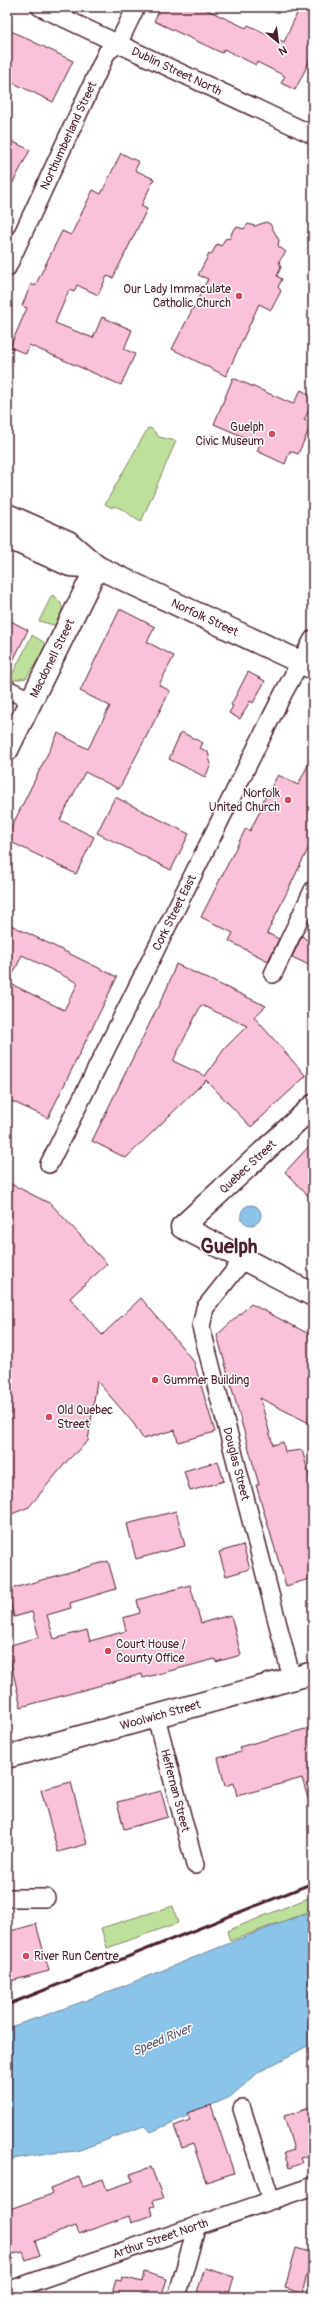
<svg xmlns="http://www.w3.org/2000/svg" width="320" height="2304" viewBox="0 0 320 2304" font-family="Pangolin,sans-serif">
  <style>
    .green { fill: #bde19b; stroke: #848063 }
    .water { fill: #8ac4e9; stroke: #70829d }
    .building { fill: #f9c2da; stroke: #4a1f2b; fill-rule: evenodd }
    .lines { fill: none; stroke-linecap: round; stroke-linejoin: round }
    .street-casing { stroke: #4a1f2b; stroke-width: 20 }
    .secondary-casing { stroke: #4a1f2b; stroke-width: 25 }
    .street { stroke: #fff; stroke-width: 17 }
    .secondary { stroke: #fff; stroke-width: 22 }
    .rail { stroke: #4a1f2b; stroke-width: 3 }
    .poi-dot { fill: #d1495b; stroke: #fff; stroke-width: 1.5 }
    .labels { text-anchor: middle; dominant-baseline: central; stroke-width: 3; stroke-linejoin: round; paint-order: stroke }
    .street-label { font-size: 12px; fill: #4a1f2b; stroke: #fff }
    .poi-label { font-size: 12px; fill: #4a1f2b; stroke: #fff; text-anchor: start }
    .water-label { font-size: 13px; font-style: italic; fill: #60596e; stroke: #fff }
    .town-label { font-size: 20px; font-weight: bold; fill: #4a1f2b; stroke: #fff }
  </style>
  <rect width="100%" height="100%" fill="#fff"/>
  <filter id="ink" filterUnits="userSpaceOnUse"><feTurbulence type="fractalNoise" baseFrequency=".025" numOctaves="2"/><feDisplacementMap in="SourceGraphic" scale="8" xChannelSelector="R" yChannelSelector="G"/><feConvolveMatrix kernelMatrix="1 2 1 2 8 2 1 2 1" color-interpolation-filters="sRGB"/></filter>
  <g filter="url(#ink)">
    <!-- green -->
    <path class="green" d="M148,428l4,1 7,8 17,4 -35,81c-11,-5 -12,-12 -28,-16l-1,2 -7,-4z
      M52,595c14,8 11,18 5,31l-18,-5z
      M32,635l16,10 -22,33 -17,3z
      M313,1896v14l-83,31 -3,-10z
      M173,1906l5,17 -71,25 -6,-20z"/>
    <!-- water -->
    <path class="water" d="M241 1215a10 10 0 1 1 20 0a10 10 0 1 1-20 0Z
      M313,1911v132l-54,29 -29,25 -79,35 -7,-6 -67,25 -35,3 -35,6v-132c104,-33 204,-80 306,-117z"/>
    <!-- building -->
    <path class="building" d="M161,7h40l45,21 2,-3 36,17 16,-35h13v47l-18,36 -14,-7 4,-7 -28,-14 -1,3 -32,-16 -2,4 -68,-32z
      M7,29l66,32 -20,41 -46,-22z
      M7,139l23,11 -23,44z
      M121,153l18,9 -4,8 19,9 -13,27 6,3 -34,69 -6,-2 -9,19 -21,-10 -3,7 -5,-2 -14,33 38,15 9,-21 30,13 -8,19 11,5 -14,31 -92,-40 -3,9 -16,-7 17,-39 -5,-2 9,-22 4,2 27,-55 9,4 22,-45 8,4z
      M266,222l4,2 9,16 -1,6 8,6 -7,9 2,6 -4,9 5,3 -4,8 3,4 -10,19 -12,-6 -33,72 -54,-27 36,-70 -10,-4 11,-21 2,1 6,-11 4,2 4,-7 5,-1 3,-8 4,-3 7,2 4,-5 7,2z
      M233,378l60,26 8,-14 12,7v5l-9,18 8,3 -14,31 -8,-3 -5,13 -28,-13 3,-7 -46,-20z
      M120,609l35,18 -8,15 27,14 -15,29 11,6 -51,98 -34,-17 -25,48 34,17 -18,37 -69,-34v-4l51,-103 30,16 22,-43 -30,-15z
      M7,619l21,11 -21,43z
      M248,672l17,9 -12,22 -3,-2 -10,18 -11,-6 4,-7 -2,-1z
      M181,732l22,11 -3,5 8,4 3,13 -6,12 -36,-18z
      M313,755v94l-4,-2 -42,86 12,6 -11,22 -39,-20 4,-8 -32,-16 45,-89 4,3 13,-26 -2,-1 17,-29 20,10z
      M115,797l74,37 -18,36 -74,-37z
      M7,923l110,54 -69,141 -41,-19zM22,955l56,28 -14,27 -55,-27z
      M302,936l11,9v22l-21,-10z
      M176,964l90,42 -12,11 52,59 -55,51 -45,-47 -80,78 -34,-17 75,-153zM201,1005l46,21 -22,22 -20,28 -32,-15z
      M313,1142v59l-28,-29z
      M7,1182l44,22 56,60 -37,34 32,37 39,-37 22,26 31,38 21,70 -37,10 -3,-12 -32,9 -9,-15 -37,-43 -9,60 -20,19 -39,47 -22,9z
      M251,1304l62,32v89l-53,-27 13,47 10,-3 2,10 17,-2 11,38v62l-4,1 4,14v13l-27,8 -30,-101h3l-42,-150z
      M218,1461l6,20 -34,10 -6,-20z
      M176,1511l9,35 -49,13 -9,-35z
      M243,1545l7,24 -24,7 -7,-24z
      M108,1561l8,28 -46,14 1,5 -24,7 7,24 33,-9 3,11 36,-10 -3,-13 17,-5 -3,-13 53,-15 11,38 30,-8 10,40 -25,7 -1,-3 -72,19 -1,-4 -121,33 -11,-48 -3,1v-14l32,-9 -7,-25 -18,5 -7,-27z
      M313,1727v75h-4l-7,-24 -65,18 -3,-13 -9,3 -7,-28 23,-6 -2,-5z
      M71,1782l16,62 -29,8 -17,-62z
      M161,1791l7,26 -44,12 -7,-27z
      M36,1924l13,47 -42,11v-50z
      M211,2105l23,68 -28,9 -13,-38 -11,4 -8,-22 16,-6 -3,-7z
      M310,2108l3,8v38l-13,4 2,5 -13,5 -5,-15 10,-3 -10,-34z
      M151,2167l12,31 -10,3 2,5 -4,1 2,8 -22,8 -2,-7 -50,18 -3,-8 -41,15 5,14 -14,5 -3,-8 -10,2 -4,-13 2,-1 -4,-12v-18l45,-16 -2,-6 29,-11 4,9 20,-7 4,11 26,-9 -3,-7z
      M296,2248l17,5 -11,40 -17,-5z
      M205,2268l29,9 -6,20h-29l1,-5h-3z
      M144,2272l23,7 -6,18h-50l5,-17 5,1 1,-4 20,5z"/>
    <g class="lines">
      <defs>
        <g id="street">
          <path id="s1" d="M40,7l273,128"/>
          <path id="s2" d="M7,268l100,-216 11,-8 18,-37"/>
          <path d="M7,689l25,12"/>
          <path d="M273,974l40,-84"/>
          <path id="s3" d="M49,1164l234,-470 30,-55"/>
          <path id="s4" d="M243,1260l-38,48 -4,19 91,352"/>
          <path id="s5" d="M156,1717l39,148"/>
          <path d="M7,1898h39"/>
          <path d="M242,2109l29,91"/>
          <path id="s6" d="M7,2291l306,-105"/>
          <path d="M177,2297l20,-72"/>
        </g>
        <g id="secondary">
          <path d="M7,515l61,27 29,25"/>
          <path id="s7" d="M7,537l63,28 27,2 216,101"/>
          <path id="s8" d="M7,750l90,-183"/>
          <path d="M313,1106l-131,121 131,68"/>
          <path id="s9" d="M7,1757l306,-84"/>
        </g>
      </defs>
      <!-- street casing -->
      <use href="#street" class="street-casing"/>
      <!-- secondary casing -->
      <use href="#secondary" class="secondary-casing"/>
      <!-- street -->
      <use href="#street" class="street"/>
      <!-- secondary -->
      <use href="#secondary" class="secondary"/>
      <!-- rail -->
      <path class="rail" d="M7,2005l306,-122"/>
    </g>
  </g>
  <!-- markers -->
  <g class="poi-dot">
    <circle cx="239" cy="296" r="4"/>
    <circle cx="272" cy="434" r="4"/>
    <circle cx="288" cy="800" r="4"/>
    <circle cx="155" cy="1380" r="4"/>
    <circle cx="49" cy="1417" r="4"/>
    <circle cx="108" cy="1651" r="4"/>
    <circle cx="26" cy="1956" r="4"/>
  </g>
  <g class="labels">
    <!-- street labels -->
    <g class="street-label">
      <text stroke="none"><textPath href="#s1" startOffset="151">Dublin Street North</textPath></text>
      <text stroke="none"><textPath href="#s2" startOffset="146">Northumberland Street</textPath></text>
      <text stroke="none"><textPath href="#s7" startOffset="215">Norfolk Street</textPath></text>
      <text stroke="none"><textPath href="#s8" startOffset="102">Macdonell Street</textPath></text>
      <text stroke="none"><textPath href="#s3" startOffset="281">Cork Street East</textPath></text>
      <text transform="translate(248 1167) rotate(-43)">Quebec Street</text>
      <text stroke="none"><textPath href="#s4" startOffset="222">Douglas Street</textPath></text>
      <text stroke="none"><textPath href="#s9" startOffset="159">Woolwich Street</textPath></text>
      <text stroke="none"><textPath href="#s5" startOffset="76">Heffernan Street</textPath></text>
      <text stroke="none"><textPath href="#s6" startOffset="162">Arthur Street North</textPath></text>
    </g>
    <!-- poi labels -->
    <g class="poi-label">
      <text x="231" y="289" text-anchor="end">Our Lady Immaculate<tspan x="231" dy="14">Catholic Church</tspan></text>
      <text x="264" y="427" text-anchor="end">Guelph<tspan x="264" dy="14">Civic Museum</tspan></text>
      <text x="280" y="793" text-anchor="end">Norfolk<tspan x="280" dy="14">United Church</tspan></text>
      <text x="163" y="1380">Gummer Building</text>
      <text x="57" y="1410">Old Quebec<tspan x="57" dy="14">Street</tspan></text>
      <text x="116" y="1644">Court House /<tspan x="116" dy="14">County Office</tspan></text>
      <text x="34" y="1956">River Run Centre</text>
    </g>
    <!-- water labels -->
    <g class="water-label">
      <text transform="translate(162 2040) rotate(-23)">Speed River</text>
    </g>
    <!-- town labels -->
    <g class="town-label">
      <text x="229" y="1246">Guelph</text>
    </g>
  </g>
  <!-- margin -->
  <rect width="320" height="2304" fill="none" stroke="#fff" stroke-width="24"/>
  <rect x="12" y="12" width="296" height="2280" fill="none" stroke="#4a1f2b" stroke-width="1.5" filter="url(#ink)"/>
  <!-- north arrow -->
  <g transform="translate(278 42) rotate(151)" stroke="#ffffff" stroke-width="3" paint-order="stroke">
  <path d="M0-3L7 15L0 10L-7 15Z" fill="#4a1f2b"/>
  <text y="-6" font-size="11" font-weight="bold" text-anchor="middle" fill="#4a1f2b">N</text>
  </g>
</svg>
